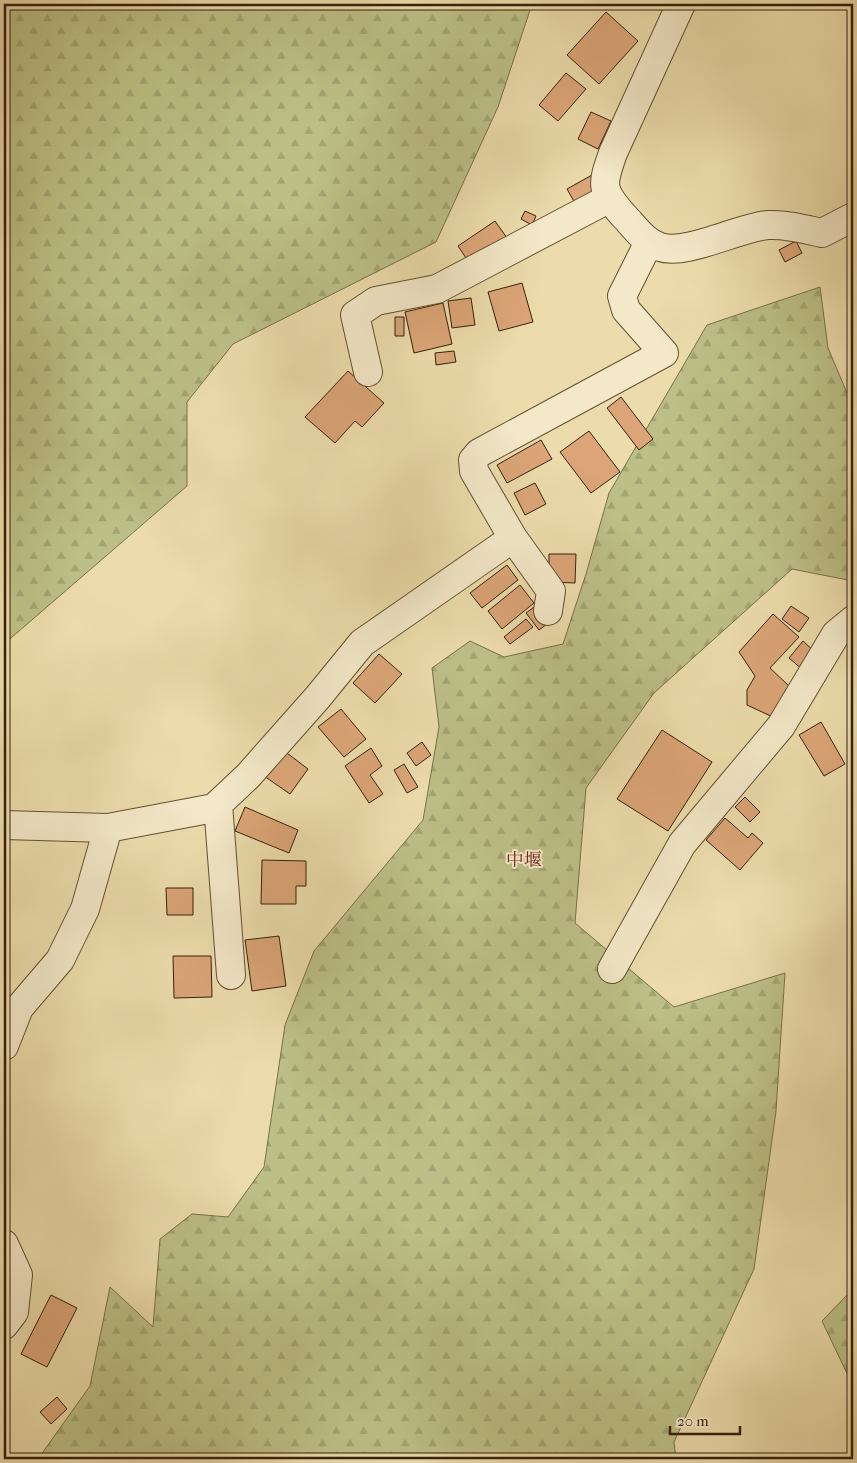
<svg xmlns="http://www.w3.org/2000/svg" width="857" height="1463" viewBox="0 0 857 1463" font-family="'IM FELL French Canon','Noto Serif JP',serif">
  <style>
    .forest { fill: url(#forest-firs); stroke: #797048 }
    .building { fill: #dba577; stroke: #36200a }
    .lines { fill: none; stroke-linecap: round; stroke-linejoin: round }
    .minor-casing { stroke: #644f32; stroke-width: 30 }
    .minor { stroke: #f3e8c8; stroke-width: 28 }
    .labels { text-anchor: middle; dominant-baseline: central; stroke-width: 4; stroke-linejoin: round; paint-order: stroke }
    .neighbourhood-label { font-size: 18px; fill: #7a1f14; stroke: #f3e8c8 }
  </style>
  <defs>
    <pattern id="forest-firs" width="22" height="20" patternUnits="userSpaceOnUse" patternTransform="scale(1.25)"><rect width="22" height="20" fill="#bcbf86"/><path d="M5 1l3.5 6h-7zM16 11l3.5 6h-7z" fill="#a2a472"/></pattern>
  </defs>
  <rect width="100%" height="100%" fill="#ecdcab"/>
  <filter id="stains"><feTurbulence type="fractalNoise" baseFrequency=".004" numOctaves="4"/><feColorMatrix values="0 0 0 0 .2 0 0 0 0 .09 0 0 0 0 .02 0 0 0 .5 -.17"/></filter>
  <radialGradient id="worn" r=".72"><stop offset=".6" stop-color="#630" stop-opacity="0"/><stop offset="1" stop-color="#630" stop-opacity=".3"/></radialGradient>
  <!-- forest -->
  <path class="forest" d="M4,4h528l-34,103 -62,135 -203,102 -46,58v84l-183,158z
    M820,287l8,61 25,59v174l-61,-12 -138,124 -68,95 -11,135 99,84 111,-34 -9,138 -22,158 -80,173 2,17h-638l52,-73 20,-99 43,40 7,-88 32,-25 36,3 36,-50 21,-142 29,-74 109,-131 16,-93 -7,-59 38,-27 34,16 59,-13 23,-70 23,-81 98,-168z
    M849,1293l4,2v91l-31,-65z"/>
  <!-- building -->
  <path class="building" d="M606,12l32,29 -39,43 -32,-29z
    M566,73l20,16 -28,32 -19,-16z
    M591,112l20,9 -13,28 -20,-10z
    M592,175l9,16 -25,14 -9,-16z
    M525,211l11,5 -4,9 -11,-6z
    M495,221l12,17 -37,26 -12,-18z
    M796,241l6,12 -17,9 -6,-12z
    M522,283l11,39 -34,9 -11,-39z
    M471,298l4,27 -23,3 -4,-27z
    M443,303l9,41 -38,9 -9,-41z
    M395,317h9v19h-9z
    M454,351l2,11 -20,3 -1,-12z
    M348,371l36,32 -22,24 -7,-6 -20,22 -30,-26z
    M621,397l32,42 -14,11 -32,-42z
    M589,431l31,41 -29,21 -31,-41z
    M541,440l11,19 -45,24 -10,-18z
    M535,483l11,21 -21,11 -11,-22z
    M549,554h27l-1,29 -26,-1z
    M507,565l11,15 -36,28 -12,-15z
    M520,585l14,18 -32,26 -14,-18z
    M538,604l13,17 -12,9 -13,-17z
    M791,606l18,12 -10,14 -17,-13z
    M773,614l26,23 -29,31 19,18 -14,32 -28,-13v-15l8,-14 -16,-24z
    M526,619l7,8 -23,17 -6,-7z
    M803,641l14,13 -14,16 -14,-12z
    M379,654l23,20 -27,29 -22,-20z
    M341,709l25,30 -22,18 -26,-30z
    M821,722l24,42 -21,12 -25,-41z
    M662,730l50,32 -44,69 -51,-32z
    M422,742l9,13 -15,11 -9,-13z
    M371,748l11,18 -12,9 13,19 -14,9 -24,-37z
    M283,750l25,19 -18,25 -26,-18z
    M404,764l14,23 -11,6 -13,-23z
    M745,797l15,15 -10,10 -15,-15z
    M245,807l53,23 -9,23 -54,-22z
    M725,818l23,20 4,-5 11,10 -23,27 -34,-30z
    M262,860l44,1v25h-10v18h-35z
    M166,888h27v27h-26z
    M279,936l7,50 -34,5 -7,-51z
    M173,956h38l1,41 -38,1z
    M51,1295l26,13 -30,59 -26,-13z
    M57,1397l10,12 -16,15 -11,-12z"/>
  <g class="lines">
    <defs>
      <path id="minor" d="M681,4l-68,149c-11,31 -13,36 10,62 11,11 21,27 37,32 26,9 80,-20 108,-22 18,-1 36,4 54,8l31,-16
        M368,372l-13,-57 21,-14 61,-12 171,-90
        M548,611l3,-20 -38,-53 -39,-67 -1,-11 6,-7 185,-100 -38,-43 -4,-14 27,-54
        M218,804l13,171
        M4,825l104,3 106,-20 34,-32 70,-79 44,-54 151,-105
        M612,969l70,-125 99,-118 55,-92 17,-14
        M4,1046l15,-38 41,-48 25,-51 23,-81
        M4,1244l14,31 -4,37 -10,13"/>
    </defs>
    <!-- minor casing -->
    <use href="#minor" class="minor-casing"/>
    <!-- minor -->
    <use href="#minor" class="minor"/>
  </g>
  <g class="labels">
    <!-- neighbourhood labels -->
    <g class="neighbourhood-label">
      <text x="524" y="860">中堰</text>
    </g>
  </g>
  <!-- margin -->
  <rect width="857" height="1463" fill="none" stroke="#ecdcab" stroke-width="20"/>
  <rect x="5" y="5" width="847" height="1453" fill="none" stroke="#36200a" stroke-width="2.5"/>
  <rect x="10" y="10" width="837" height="1443" fill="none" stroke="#36200a"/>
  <!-- scale -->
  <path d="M670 1426v8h70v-8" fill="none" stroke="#36200a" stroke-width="2.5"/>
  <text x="677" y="1426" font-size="15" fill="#36200a" stroke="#f3e8c8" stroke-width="4" paint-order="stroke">20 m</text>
  <rect width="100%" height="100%" filter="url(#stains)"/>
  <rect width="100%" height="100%" fill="url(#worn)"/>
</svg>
